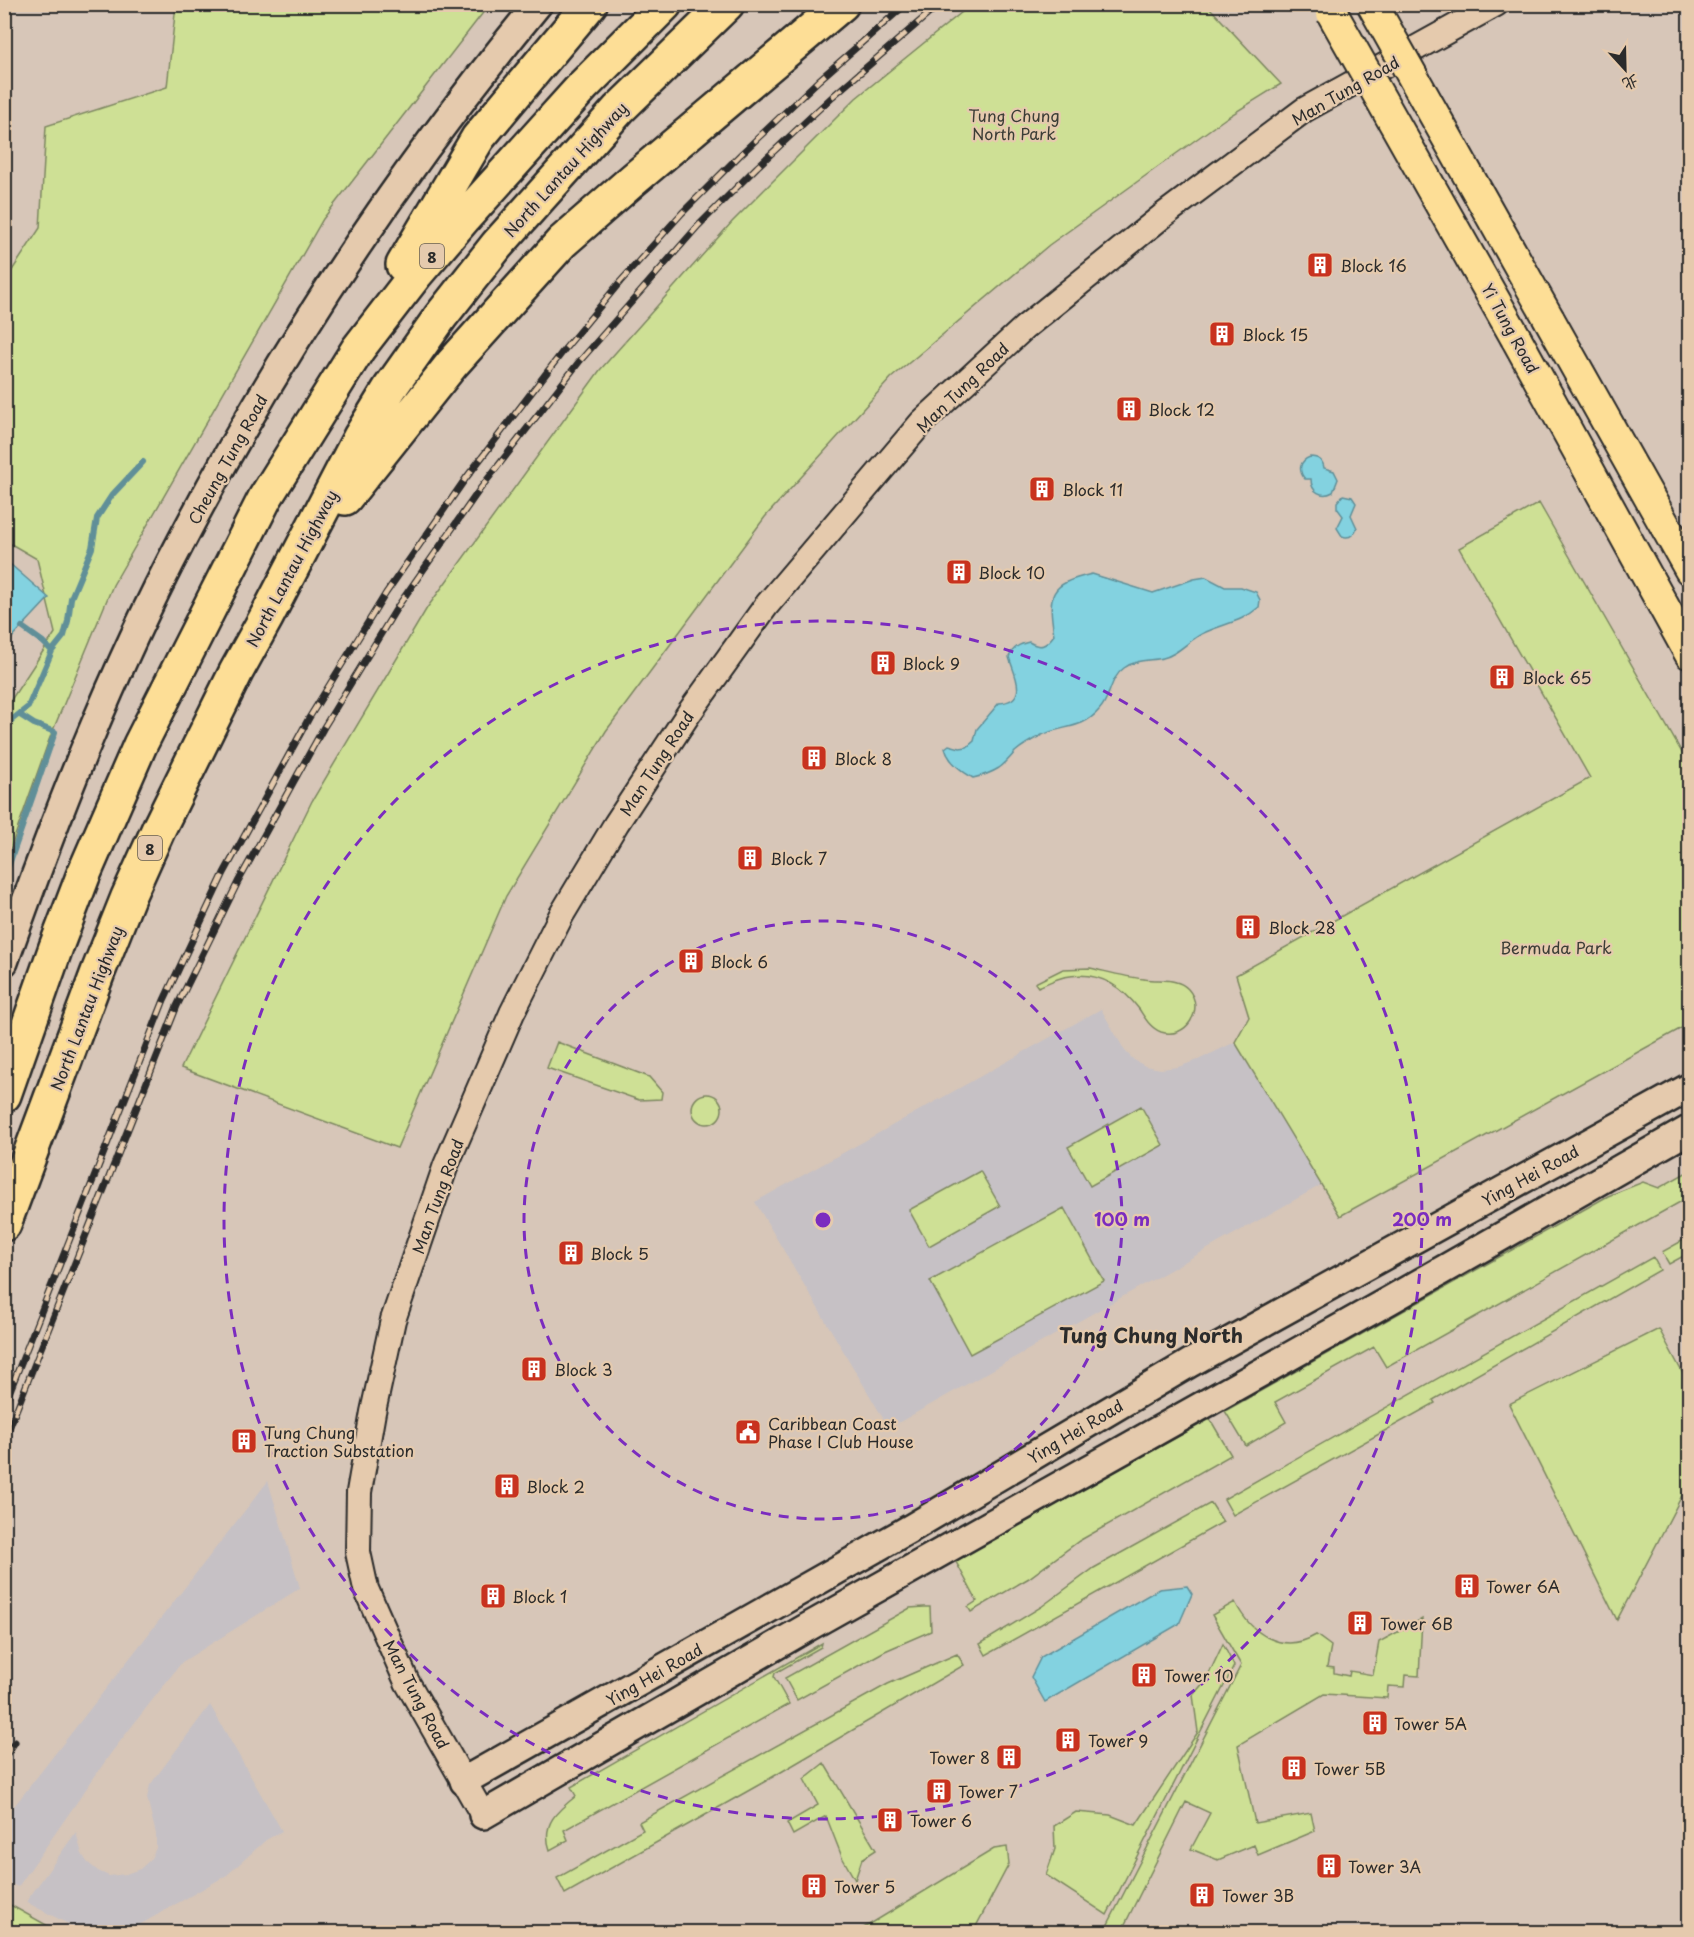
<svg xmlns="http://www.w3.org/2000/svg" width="1694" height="1937" viewBox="0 0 1694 1937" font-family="'Playpen Sans','LXGW WenKai TC',sans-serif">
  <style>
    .built { fill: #c6c1c5 }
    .green { fill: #cee095; stroke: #7c8660; stroke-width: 1.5 }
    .water { fill: #83d2e0; stroke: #608f98; stroke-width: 1.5 }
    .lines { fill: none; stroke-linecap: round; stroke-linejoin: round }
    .stream { stroke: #608f98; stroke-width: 6 }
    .tertiary-casing { stroke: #2b2b2b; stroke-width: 28 }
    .secondary-casing { stroke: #2b2b2b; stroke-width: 32 }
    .primary-casing { stroke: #2b2b2b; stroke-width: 34 }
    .motorway-casing { stroke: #2b2b2b; stroke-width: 38 }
    .tertiary { stroke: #e5caad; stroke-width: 24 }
    .secondary { stroke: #e5caad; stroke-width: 27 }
    .primary { stroke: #fdde96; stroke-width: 30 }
    .motorway { stroke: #fdde96; stroke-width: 33 }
    .rail-casing { stroke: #2b2b2b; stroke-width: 7 }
    .rail { stroke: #e5caad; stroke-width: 4.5; stroke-dasharray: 14; stroke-linecap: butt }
    .primary-bridge-casing { stroke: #2b2b2b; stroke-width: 34; stroke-linecap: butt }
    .primary-bridge { stroke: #fdde96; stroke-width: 30 }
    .ring { fill: none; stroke: #7b2cbf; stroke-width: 3; stroke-dasharray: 10 8 }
    .labels { text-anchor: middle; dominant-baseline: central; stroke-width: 4.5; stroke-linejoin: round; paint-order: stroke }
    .shield { fill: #e5caad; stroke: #635b52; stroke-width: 1.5 }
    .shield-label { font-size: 15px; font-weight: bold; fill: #2b2b2b }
    .street-label { font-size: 16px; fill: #2b2b2b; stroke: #e5caad }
    .park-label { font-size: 16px; fill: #3b3d36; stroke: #e5caad }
    .poi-label { font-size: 16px; fill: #2b2b2b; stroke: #e5caad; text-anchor: start }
    .quarter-label { font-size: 20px; font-weight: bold; fill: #2b2b2b; stroke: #e5caad }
    .centre { fill: #7b2cbf; stroke: #e5caad; stroke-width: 3 }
    .ring-label { font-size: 18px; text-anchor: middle; font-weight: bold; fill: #7b2cbf; stroke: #e5caad; stroke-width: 4.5; stroke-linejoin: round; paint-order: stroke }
  </style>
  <rect width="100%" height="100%" fill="#d7c6b8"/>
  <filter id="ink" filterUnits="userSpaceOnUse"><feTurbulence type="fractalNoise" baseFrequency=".0167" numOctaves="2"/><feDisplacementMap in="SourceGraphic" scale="12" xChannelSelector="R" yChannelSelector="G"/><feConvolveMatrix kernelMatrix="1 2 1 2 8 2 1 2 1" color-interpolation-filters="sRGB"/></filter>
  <g filter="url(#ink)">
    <!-- built -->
    <path class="built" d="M1101,1009l24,42 9,9 11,6 16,3 17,-2 20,-7 37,-18 86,143 -432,243 -134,-226z
      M268,1481l32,107 -118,74 -71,91 -93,134 -13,-6v-63z
      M210,1705l72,126 -16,9 -39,35 -100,57h-43l-58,-30 50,-70 6,22 5,8 11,9 11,5 17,-2 14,-5 10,-9 6,-12v-14l-9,-36 3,-13z"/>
    <!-- green -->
    <path class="green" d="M972,4l235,1 74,79 -55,34 -177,127 -158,133 -126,139 -159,214 -100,165 -109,252 -216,-80 131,-267 115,-193 173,-238 132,-148 124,-124z
      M176,5h313l-166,214 -210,366 -64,155 -44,124v-155l50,-76 -18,-74 -33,-19 1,-259 35,-53 6,-102 121,-39z
      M1539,503l150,262v259l-349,192 -105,-174 14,-25 -13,-42 354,-197 -131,-230z
      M1090,968c18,4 36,9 54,11 11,2 23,0 32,3 5,1 9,4 12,7 18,20 -2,51 -27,43 -11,-4 -16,-14 -22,-23 -19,-25 -44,-39 -75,-32 -9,2 -18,7 -26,10l-3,-4 28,-14z
      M557,1042l92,35 13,15 -1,7 -22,1 -92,-32z
      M692 1109a15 15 0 1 1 30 0a15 15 0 1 1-30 0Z
      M1141,1106l22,39 -73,41 -22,-39z
      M980,1171l20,35 -71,40 -20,-36z
      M1689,1171v26l-303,170 -12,-20 -99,55 11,20 -40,24 -21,-35 383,-215 35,-14 16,6z
      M1064,1208l40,73 -134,73 -40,-73z
      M1689,1237v16l-20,11 -7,-12z
      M1653,1257l7,13 -227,130 2,3 -202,112 -9,-16z
      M1659,1329l30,56v97l-72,138 -108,-216z
      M1210,1419l21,36 -152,86 -50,37 -58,34 -3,-5 9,-6 -22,-41z
      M1211,1503l12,19 -237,133 -6,-11 61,-37 53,-39z
      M1235,1602c16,32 47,53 81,33l15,11 -4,21 7,1v5l15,3 1,-5 23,4 6,-33 43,-23 -3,57 -14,-1 -1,12 -16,-1 -1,12 -63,-4 -86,51 17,78 56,-10 4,18 -57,24 -4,-10 -36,15 -27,-11 19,-36 -24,-11 -65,130h-17l137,-267 -29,-50z
      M924,1607h6l1,24 -46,20 -88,49 -12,-22 125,-70z
      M822,1643l-1,4 -46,26 -1,4 15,27 -225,126 4,10 -18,10c-9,-26 7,-39 26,-54l-5,-9z
      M1223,1644l11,22 -127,249 -61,-40 9,-26 -1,-23 22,-14 34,3 26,10 62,-93 -5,-37 13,-15z
      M957,1654l7,11 -200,117 -199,112 -8,-16 86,-48 -4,-8 249,-138z
      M824,1763l52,87 -14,9 -7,21 -13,-23 -16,-41 -33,19 -6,-12 31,-18 -14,-26z
      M1007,1847l2,17 -36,68h-116l137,-83z
      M4,1902h1l54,30h-54z"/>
    <!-- water -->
    <path class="water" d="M1310,457c7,0 13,3 14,11l10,3 4,8 -5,13c-11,6 -22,0 -22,-13h-6c-7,-8 -6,-18 5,-22z
      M1343,495l9,2 4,6 -5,12 6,13c-3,7 -8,11 -15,8l-5,-8 6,-12 -6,-8v-6z
      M10,564l39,34 -44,47v-78z
      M1092,574l61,19 41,-14 12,-2 19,10h16l15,5 4,8 -1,7c-17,15 -33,16 -53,25 -16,6 -26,22 -43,26 -13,3 -27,1 -39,10 -15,11 -13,30 -25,42 -17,20 -36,15 -57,25 -10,5 -19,10 -27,17 -5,6 -10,12 -16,16 -8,5 -17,8 -26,10 -12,-7 -25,-17 -28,-30l4,-3 11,3 7,-1 7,-6 3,-12 22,-26c32,-2 14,-31 10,-46 4,-10 11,-13 20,-15 12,7 17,4 25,-7 -6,-41 -6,-51 38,-61z
      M1187,1586l5,8 -13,30 -134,78 -14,-25 10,-20 118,-68z"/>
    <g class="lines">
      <!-- stream -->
      <path class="stream" d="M22,627l21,15 9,9
        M4,726l24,-19 24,-56 12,-15 4,-15 3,-23 21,-50 5,-30 15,-23 31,-33
        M4,879l51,-147 -21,-8 -14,-9"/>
      <defs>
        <path id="tertiary" d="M483,1815l-76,-133 -41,-93 -8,-37 1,-60 14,-80 20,-92 53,-155 66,-152 50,-99 54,-90 73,-111 77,-107 156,-184 102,-94 141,-114 139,-104 192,-106"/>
        <path id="secondary" d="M4,962c51,-144 107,-288 179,-424 99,-190 218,-368 355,-534
          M464,1781l449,-254 277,-164 500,-276
          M483,1815l325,-188 582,-327 300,-171"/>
        <path id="primary" d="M1549,319l141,251
          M1516,338l174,316"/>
        <path id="motorway" d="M403,265l75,-127 112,-134
          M345,498l107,-134 110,-122 71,-62 209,-176
          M4,1095l52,-148 27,-71 57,-131 125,-247 93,-149 58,-75 48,-56 120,-133 81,-81
          M4,1224l94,-252 30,-75 31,-69 77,-156 31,-56 93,-179 30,-49 51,-72 56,-71 122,-136 108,-105"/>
      </defs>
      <!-- tertiary casing -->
      <use href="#tertiary" class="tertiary-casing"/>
      <!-- secondary casing -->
      <use href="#secondary" class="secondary-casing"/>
      <!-- primary casing -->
      <use href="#primary" class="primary-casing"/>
      <!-- motorway casing -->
      <use href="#motorway" class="motorway-casing"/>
      <!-- tertiary -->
      <use href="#tertiary" class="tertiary"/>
      <!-- secondary -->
      <use href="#secondary" class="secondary"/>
      <!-- primary -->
      <use href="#primary" class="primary"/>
      <!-- motorway -->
      <use href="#motorway" class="motorway"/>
      <defs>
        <path id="rail" d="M4,1406l160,-406 60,-127 85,-155 77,-125 80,-115 98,-128 56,-68 62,-69 59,-59 78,-74 87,-76
          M4,1441l173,-435 61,-124 86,-155 74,-121 82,-117 99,-127 119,-136 59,-59 76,-71 107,-92
          M4,1758l11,-16"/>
      </defs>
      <!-- rail casing -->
      <use href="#rail" class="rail-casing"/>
      <!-- rail -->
      <use href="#rail" class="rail"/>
      <defs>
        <path id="primary-bridge" d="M1372,4l177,315
          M1332,13l184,325"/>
      </defs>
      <!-- primary-bridge casing -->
      <use href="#primary-bridge" class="primary-bridge-casing"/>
      <!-- primary-bridge -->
      <use href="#primary-bridge" class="primary-bridge"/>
    </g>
  </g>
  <!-- distance rings -->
  <g class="ring">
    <circle cx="823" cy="1220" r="299"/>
    <circle cx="823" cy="1220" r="599"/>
  </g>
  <!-- icons -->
  <defs>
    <symbol id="building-square" viewBox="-11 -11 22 22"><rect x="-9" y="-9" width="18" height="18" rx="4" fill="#c8321e" stroke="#e5caad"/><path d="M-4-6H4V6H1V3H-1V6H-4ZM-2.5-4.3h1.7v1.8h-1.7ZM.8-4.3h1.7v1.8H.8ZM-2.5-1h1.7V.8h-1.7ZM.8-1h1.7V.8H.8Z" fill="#fff"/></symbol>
    <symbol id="civic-square" viewBox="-11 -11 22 22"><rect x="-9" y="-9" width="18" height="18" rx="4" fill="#c8321e" stroke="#e5caad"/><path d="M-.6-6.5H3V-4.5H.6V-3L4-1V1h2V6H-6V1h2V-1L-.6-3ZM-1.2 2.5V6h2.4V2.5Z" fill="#fff"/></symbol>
  </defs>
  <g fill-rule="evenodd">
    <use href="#building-square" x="1305" y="250" width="30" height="30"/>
    <use href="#building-square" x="1207" y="319" width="30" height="30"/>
    <use href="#building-square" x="1114" y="394" width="30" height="30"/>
    <use href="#building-square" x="1027" y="474" width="30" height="30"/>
    <use href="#building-square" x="944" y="557" width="30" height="30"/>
    <use href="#building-square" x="868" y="648" width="30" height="30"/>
    <use href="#building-square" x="1487" y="662" width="30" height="30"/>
    <use href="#building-square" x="799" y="743" width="30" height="30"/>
    <use href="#building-square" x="735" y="843" width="30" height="30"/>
    <use href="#building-square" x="1233" y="912" width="30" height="30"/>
    <use href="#building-square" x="676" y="946" width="30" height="30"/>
    <use href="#building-square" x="556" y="1238" width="30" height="30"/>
    <use href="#building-square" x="519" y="1354" width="30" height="30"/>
    <use href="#civic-square" x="733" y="1417" width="30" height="30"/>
    <use href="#building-square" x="229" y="1426" width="30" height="30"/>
    <use href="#building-square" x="492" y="1471" width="30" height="30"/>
    <use href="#building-square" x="1452" y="1571" width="30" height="30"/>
    <use href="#building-square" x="478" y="1581" width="30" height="30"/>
    <use href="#building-square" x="1345" y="1608" width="30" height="30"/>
    <use href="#building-square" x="1129" y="1660" width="30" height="30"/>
    <use href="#building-square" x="1360" y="1708" width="30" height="30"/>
    <use href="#building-square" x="1053" y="1725" width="30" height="30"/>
    <use href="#building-square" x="994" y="1742" width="30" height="30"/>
    <use href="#building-square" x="1279" y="1753" width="30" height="30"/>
    <use href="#building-square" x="924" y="1776" width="30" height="30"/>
    <use href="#building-square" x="875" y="1805" width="30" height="30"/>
    <use href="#building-square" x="1314" y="1851" width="30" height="30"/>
    <use href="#building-square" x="799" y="1871" width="30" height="30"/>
    <use href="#building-square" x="1187" y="1880" width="30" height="30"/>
  </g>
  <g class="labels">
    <!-- shield labels -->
    <g class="shield">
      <rect x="420" y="244" width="24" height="24" rx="4.5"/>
      <rect x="138" y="836" width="24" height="24" rx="4.5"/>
    </g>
    <g class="shield-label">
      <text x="432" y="256">8</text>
      <text x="150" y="848">8</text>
    </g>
    <!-- street labels -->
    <g class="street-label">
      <text transform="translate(1345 90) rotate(-30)">Man Tung Road</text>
      <text transform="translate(565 169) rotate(-48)">North Lantau Highway</text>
      <text transform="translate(1511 328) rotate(61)">Yi Tung Road</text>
      <text transform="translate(962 387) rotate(-44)">Man Tung Road</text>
      <text transform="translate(227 459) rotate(-61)">Cheung Tung Road</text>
      <text transform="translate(291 568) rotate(-62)">North Lantau Highway</text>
      <text transform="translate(656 763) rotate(-57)">Man Tung Road</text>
      <text transform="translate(86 1008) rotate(-69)">North Lantau Highway</text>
      <text transform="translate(1530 1175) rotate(-29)">Ying Hei Road</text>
      <text transform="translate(437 1196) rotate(-70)">Man Tung Road</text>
      <text transform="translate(1075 1431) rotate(-31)">Ying Hei Road</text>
      <text transform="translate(654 1674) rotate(-30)">Ying Hei Road</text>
      <text transform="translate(417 1694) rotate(62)">Man Tung Road</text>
    </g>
    <!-- park labels -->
    <g class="park-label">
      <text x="1014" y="115">Tung Chung<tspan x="1014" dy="18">North Park</tspan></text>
      <text x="1556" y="947">Bermuda Park</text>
    </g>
    <!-- poi labels -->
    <g class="poi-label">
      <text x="1340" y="265">Block 16</text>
      <text x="1242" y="334">Block 15</text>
      <text x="1148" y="409">Block 12</text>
      <text x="1062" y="489">Block 11</text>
      <text x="978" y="572">Block 10</text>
      <text x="902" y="663">Block 9</text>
      <text x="1522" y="677">Block 65</text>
      <text x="834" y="758">Block 8</text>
      <text x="770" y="858">Block 7</text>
      <text x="1268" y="927">Block 28</text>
      <text x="710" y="961">Block 6</text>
      <text x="590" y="1253">Block 5</text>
      <text x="554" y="1369">Block 3</text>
      <text x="768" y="1423">Caribbean Coast<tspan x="768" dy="18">Phase I Club House</tspan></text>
      <text x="264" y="1432">Tung Chung<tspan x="264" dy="18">Traction Substation</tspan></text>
      <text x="526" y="1486">Block 2</text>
      <text x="1486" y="1586">Tower 6A</text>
      <text x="512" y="1596">Block 1</text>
      <text x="1380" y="1623">Tower 6B</text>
      <text x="1164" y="1675">Tower 10</text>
      <text x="1394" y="1723">Tower 5A</text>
      <text x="1088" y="1740">Tower 9</text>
      <text x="990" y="1757" text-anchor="end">Tower 8</text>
      <text x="1314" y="1768">Tower 5B</text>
      <text x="958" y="1791">Tower 7</text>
      <text x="910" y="1820">Tower 6</text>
      <text x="1348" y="1866">Tower 3A</text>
      <text x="834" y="1886">Tower 5</text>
      <text x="1222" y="1895">Tower 3B</text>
    </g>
    <!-- quarter labels -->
    <g class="quarter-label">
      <text x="1151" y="1335">Tung Chung North</text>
    </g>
  </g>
  <circle cx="823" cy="1220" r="9" class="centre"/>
  <g class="ring-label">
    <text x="1122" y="1226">100 m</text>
    <text x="1422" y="1226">200 m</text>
  </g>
  <!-- margin -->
  <rect width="1694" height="1937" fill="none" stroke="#e5caad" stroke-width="24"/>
  <rect x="12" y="12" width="1670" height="1913" fill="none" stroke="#2b2b2b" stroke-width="2" filter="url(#ink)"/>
  <!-- north arrow -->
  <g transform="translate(1625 69) rotate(158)" stroke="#e5caad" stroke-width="4.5" paint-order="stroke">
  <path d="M0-4.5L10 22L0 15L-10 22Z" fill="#2b2b2b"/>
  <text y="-9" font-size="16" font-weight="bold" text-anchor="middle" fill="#2b2b2b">北</text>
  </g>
</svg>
